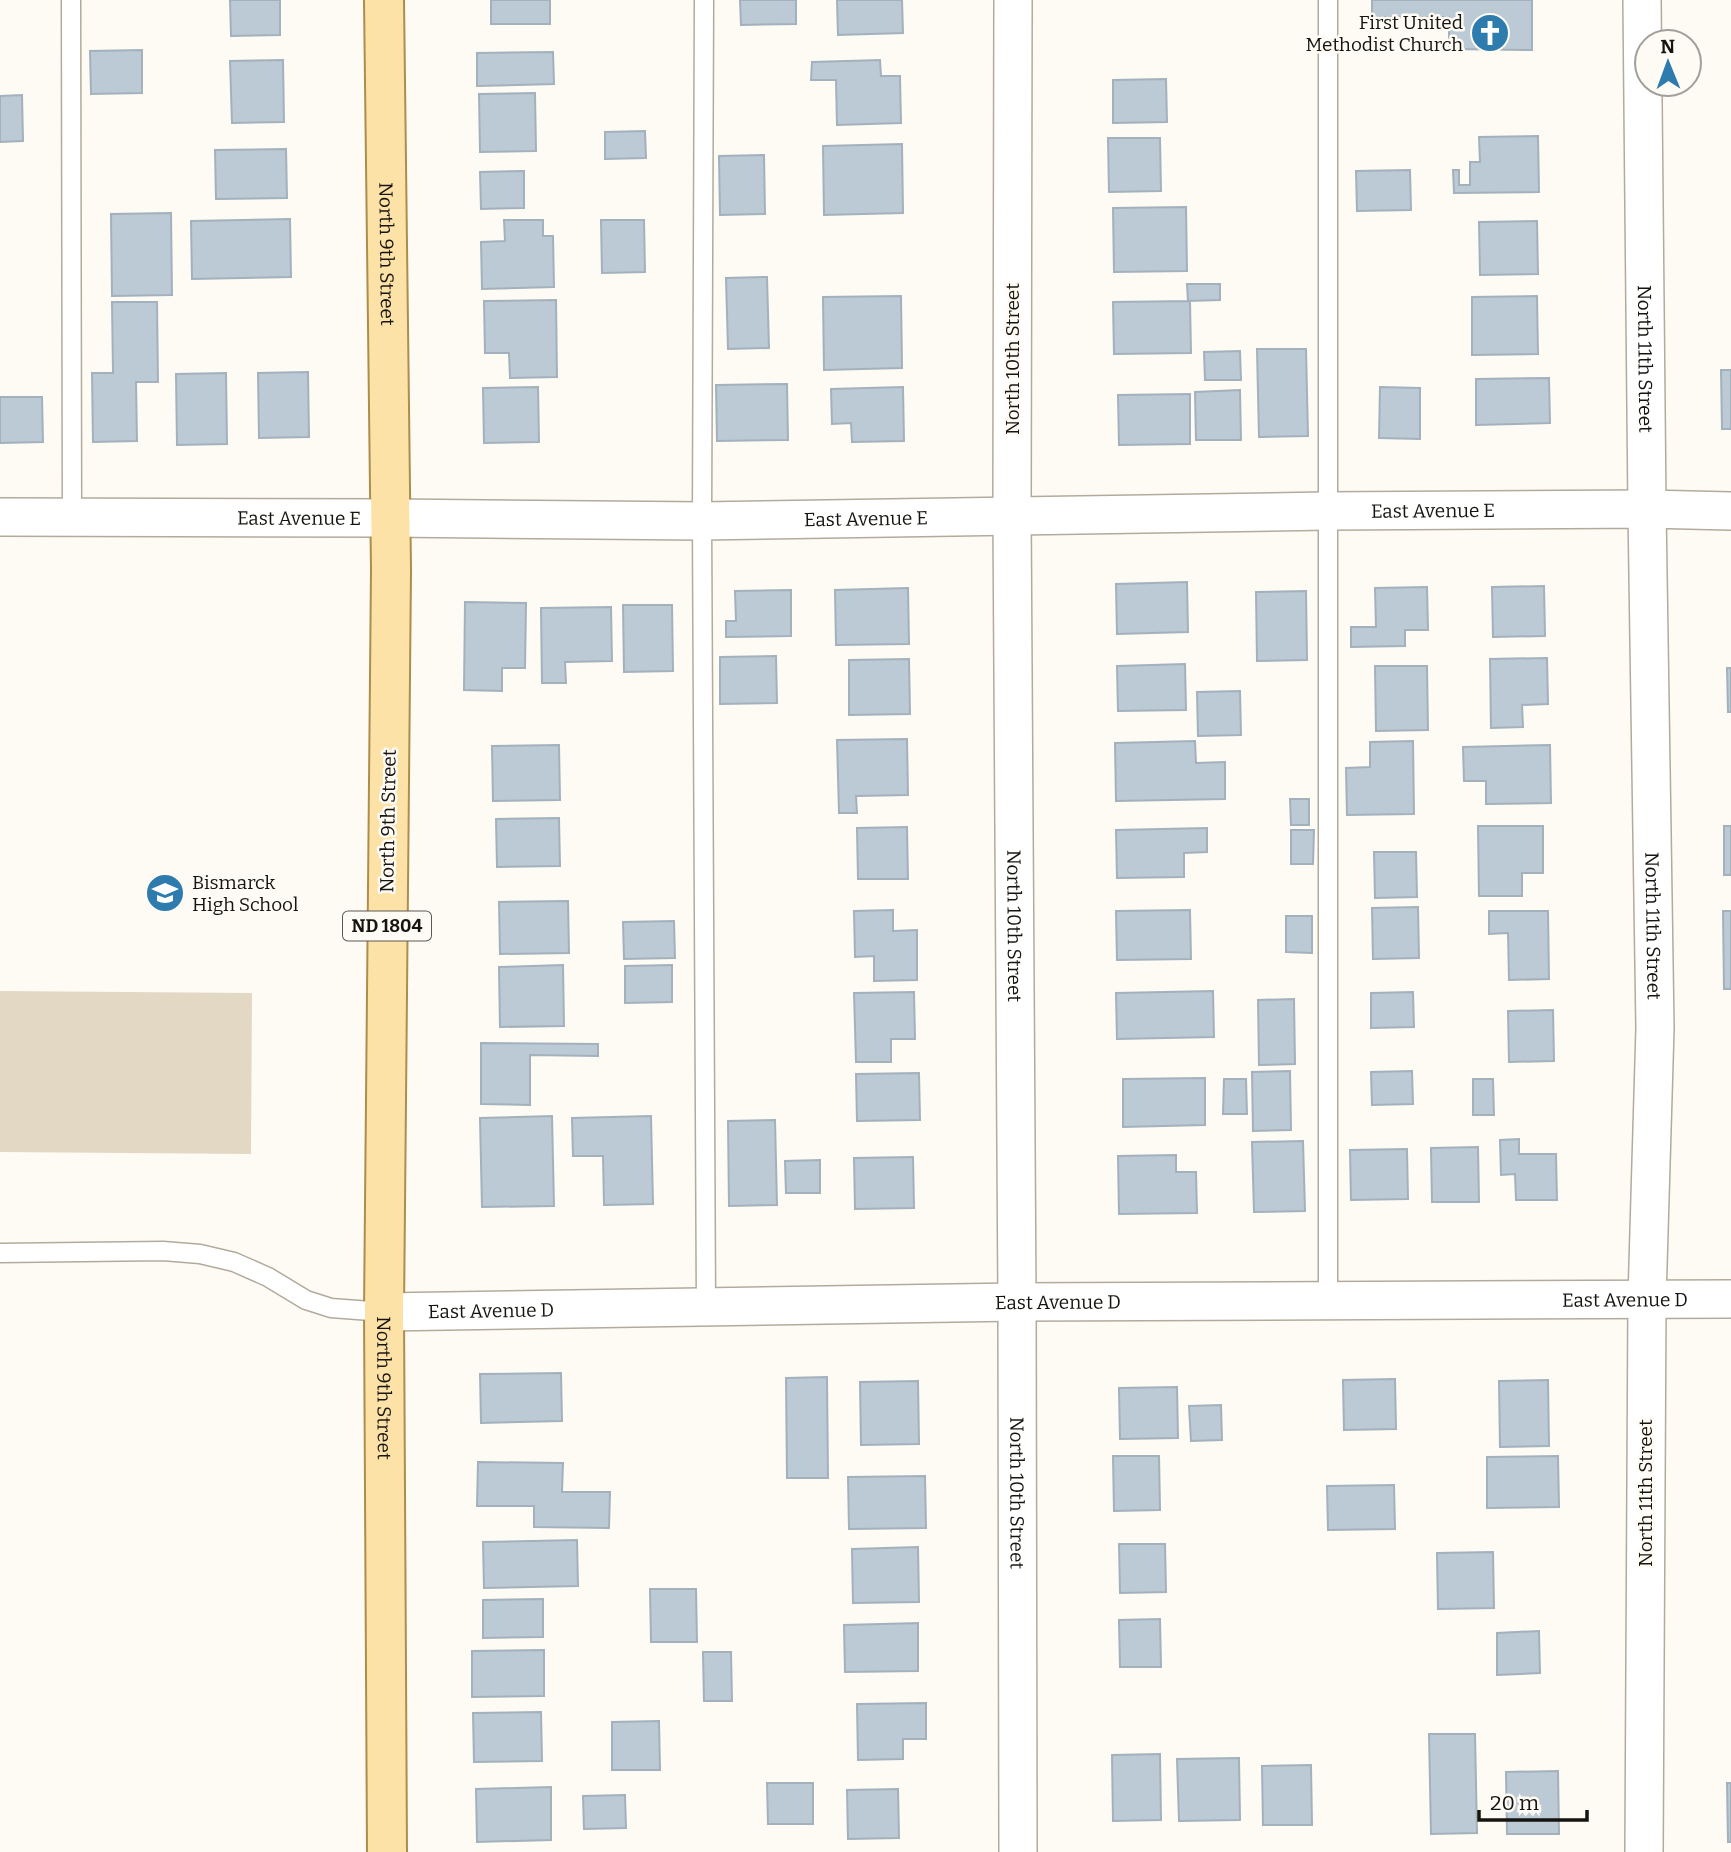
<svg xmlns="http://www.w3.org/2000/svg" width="1731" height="1852" viewBox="0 0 1731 1852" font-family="Bitter,serif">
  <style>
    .green { fill: #e2d8c4 }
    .building { fill: #bbcad5; stroke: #a3b1bc; stroke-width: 2 }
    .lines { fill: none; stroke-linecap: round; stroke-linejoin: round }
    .lane-casing { stroke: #b2ab9c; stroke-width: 21 }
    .street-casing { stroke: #b2ab9c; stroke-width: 40 }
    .primary-casing { stroke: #ab8e4c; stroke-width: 42 }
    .lane { stroke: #fff; stroke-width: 18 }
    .street { stroke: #fff; stroke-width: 37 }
    .primary { stroke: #fde2a7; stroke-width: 38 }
    .labels { text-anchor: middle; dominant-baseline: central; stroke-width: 5; stroke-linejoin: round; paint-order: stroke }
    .shield { fill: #fefbf5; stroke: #5c5954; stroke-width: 2 }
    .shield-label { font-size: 18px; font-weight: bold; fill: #16140f }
    .poi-label { font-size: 19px; fill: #16140f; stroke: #fefbf5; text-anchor: end }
    .street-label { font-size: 19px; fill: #16140f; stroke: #fefbf5 }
  </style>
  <rect width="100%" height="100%" fill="#fefbf5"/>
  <!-- green -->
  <path class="green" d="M0,991l252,2 -1,161 -251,-2z"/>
  <!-- building -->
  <path class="building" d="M230,0h50v35l-49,1z
    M491,0h59v24h-59z
    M740,0h56v24l-55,1z
    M837,0h65l1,33 -65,2z
    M1372,0h160v50l-83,-1v-32h-77z
    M142,50v43l-51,1 -1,-43z
    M553,52l1,32 -77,2v-33z
    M283,60l1,62 -52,1 -2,-62z
    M880,60l1,16h19l1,47 -64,2 -1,-45h-25l1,-18z
    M1166,79l1,43 -54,1v-43z
    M535,93l1,58 -56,1 -1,-58z
    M22,95l1,46 -23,1v-46z
    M645,131l1,27 -41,1v-27z
    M1538,136l1,56 -85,1 -1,-23h6v15h11v-23h10l-1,-25z
    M1108,138h52l1,53 -52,1z
    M902,144l1,69 -79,2 -1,-69z
    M286,149l1,49 -71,1 -1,-49z
    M764,155l1,59 -45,1 -1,-59z
    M1410,170l1,40 -54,1 -1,-40z
    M524,171v37l-43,1 -1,-37z
    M1186,207l1,64 -73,1 -1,-64z
    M171,213l1,82 -60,1 -1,-82z
    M290,219l1,58 -99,2 -1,-58z
    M504,220h39v16h10l1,51 -72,2 -1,-47 24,-1z
    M601,220h43l1,52 -43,1z
    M1537,221l1,53 -58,1 -1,-53z
    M767,277l2,71 -41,1 -2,-71z
    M1187,284h33v16l-32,1z
    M901,296l1,72 -78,2 -1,-73z
    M1537,296l1,58 -66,1v-58z
    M556,300l1,77 -47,1 -1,-25h-24l-1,-52z
    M1190,301l1,52 -77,1 -1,-52z
    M112,302h45l1,80h-22l1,59 -44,1 -1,-69h21z
    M1257,349h49l2,87 -49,1z
    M1240,351l1,29h-36l-1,-28z
    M1721,370h10v59h-9z
    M308,372l1,65 -50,1 -1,-65z
    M226,373l1,71 -50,1 -1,-71z
    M1549,378l1,45 -74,2v-46z
    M787,384l1,56 -71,1 -1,-56z
    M538,387l1,55 -55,1 -1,-55z
    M903,387l1,54 -52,1 -1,-19 -19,1 -1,-35z
    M1380,387l40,1v51l-41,-1z
    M1240,390l1,50h-45l-1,-48z
    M1190,394v50l-71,1 -1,-50z
    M0,397h42l1,45 -43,1z
    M1187,582l1,50 -71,2 -1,-50z
    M1544,586l1,50 -52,1 -1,-50z
    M1427,587l1,43h-23v16l-54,1v-20h25l-1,-39z
    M908,588l1,56 -73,1 -1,-55z
    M791,590v46l-65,1v-16h10l-1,-30z
    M1306,591l1,69 -50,1 -1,-69z
    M465,602l61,1 -1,65h-23v23l-38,-1z
    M623,605h49l1,66 -49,1z
    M611,607l1,54 -47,1 1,21h-24l-1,-75z
    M776,656l1,47 -57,1v-47z
    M1547,658l1,46 -26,1 1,22 -32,1 -1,-69z
    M909,659l1,55 -61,1v-55z
    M1185,664l1,46 -68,1 -1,-45z
    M1375,666h52l1,64 -52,1z
    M1727,668h4v44h-3z
    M1240,691l1,44 -43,1 -1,-44z
    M907,739l1,56 -52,1 1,17h-18l-2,-73z
    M1195,741l1,22 29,-1v37l-109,2 -1,-58z
    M1413,741l1,73 -67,1 -1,-47 24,-1v-25z
    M559,745l1,55 -67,1 -1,-55z
    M1550,745l1,58 -65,1v-23h-22l-1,-34z
    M1290,799h19v26h-18z
    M559,818l1,48 -63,1 -1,-48z
    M1478,826h65v47h-21v23h-43z
    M1724,826h7v49h-7z
    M907,827l1,52h-50l-1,-51z
    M1207,828v24l-23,1v24l-67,1 -1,-48z
    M1291,830h23l-1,34h-22z
    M1374,852h42l1,45 -42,1z
    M568,901l1,52 -69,1 -1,-52z
    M1418,907l1,51 -46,1 -1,-51z
    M893,910v21l24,-1v50l-43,1v-25l-19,1 -1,-46z
    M1190,910l1,49 -74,1 -1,-49z
    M1489,911h59l1,68 -40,1 -1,-47 -19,1z
    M1723,911h8v78h-7z
    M1286,916h26v37l-26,-1z
    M674,921l1,37 -51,1 -1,-37z
    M563,965l1,61 -64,1 -1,-60z
    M672,965v37l-47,1v-37z
    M1213,991l1,46 -97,2 -1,-46z
    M914,992l1,47h-24v23h-35l-2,-69z
    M1413,992l1,35 -43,1v-35z
    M1294,999l1,65 -36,1 -1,-65z
    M1553,1010l1,51 -45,1 -1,-51z
    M481,1043l117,1v12l-68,-1v50l-49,-1z
    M1290,1071l1,59 -38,1 -1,-59z
    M1412,1071l1,33 -41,1 -1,-33z
    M919,1073l1,47 -63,1 -1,-47z
    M1205,1078v47l-82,2v-48z
    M1224,1079h22l1,35h-24z
    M1473,1079h20l1,36h-21z
    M552,1116l2,90 -72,1 -2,-89z
    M651,1116l2,88 -49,1 -1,-49h-30l-1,-38z
    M775,1120l2,85 -48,1 -1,-85z
    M1519,1139v15h37l1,46h-41l-1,-26 -14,1 -1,-35z
    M1303,1141l2,70 -51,1 -2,-70z
    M1478,1147l1,55h-47l-1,-54z
    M1407,1149l1,50 -57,1 -1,-50z
    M1176,1155v17h20l1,41 -78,1 -1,-58z
    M913,1157l1,51 -59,1 -1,-51z
    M820,1160v33h-34l-1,-32z
    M561,1373l1,48 -81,2 -1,-49z
    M827,1377l1,101h-41l-1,-100z
    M1395,1379l1,50 -52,1 -1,-50z
    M1548,1380l1,66 -49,1 -1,-66z
    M918,1381l1,63 -58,1 -1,-63z
    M1177,1387l1,51 -58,1 -1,-51z
    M1221,1405l1,35 -31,1 -2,-35z
    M1113,1456h46l1,54 -46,1z
    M1558,1456l1,51 -72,1v-51z
    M478,1462l85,1 -1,29h48l-1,36 -75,-1v-21h-57z
    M925,1476l1,52 -77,1 -1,-52z
    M1394,1485l1,44 -67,1 -1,-44z
    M577,1540l1,46 -94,2 -1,-46z
    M1119,1544h46l1,48 -46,1z
    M918,1547l1,55 -66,1 -1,-54z
    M1493,1552l1,56 -56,1 -1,-56z
    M650,1589h46l1,53h-46z
    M543,1599v38l-60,1v-38z
    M1160,1619l1,48h-41l-1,-47z
    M918,1623v48l-73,1 -1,-47z
    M1539,1631l1,42 -43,2v-42z
    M544,1650v46l-72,1v-46z
    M703,1652h28l1,49h-28z
    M926,1703v36h-23v20l-45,1 -1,-56z
    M541,1712l1,49 -68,1 -1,-49z
    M659,1721l1,49h-48v-48z
    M1429,1734h46l2,99 -46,1z
    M1160,1754l1,66 -48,1 -1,-66z
    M1239,1758l1,62 -61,1 -2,-62z
    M1311,1765l1,60h-49l-1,-59z
    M1558,1771l1,63h-52l-1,-62z
    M767,1783h46v41h-45z
    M1727,1783h4v59h-3z
    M551,1787v53l-74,2 -1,-53z
    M898,1789l1,49 -51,1 -1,-49z
    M625,1795l1,33 -42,1 -1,-33z"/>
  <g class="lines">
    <defs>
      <path id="lane" d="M71,0l1,517
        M704,0l-2,521 4,786
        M0,1253l163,-2 37,3 34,8 34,15 38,23 25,8 53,4
        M1328,1301v-1301"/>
      <g id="street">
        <path id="s1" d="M1013,0l-1,515 5,787 1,550"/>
        <path id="s2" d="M1642,0l5,509 8,519 -8,271 -3,553"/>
        <path id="s3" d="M0,517l390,1 312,3 625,-10 320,-2 84,2"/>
        <path id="s4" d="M384,1312l633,-10 714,-3"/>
      </g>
      <g id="primary">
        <path id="s5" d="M384,0l7,570 -7,742 3,540"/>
      </g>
    </defs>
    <!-- lane casing -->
    <use href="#lane" class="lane-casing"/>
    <!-- street casing -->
    <use href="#street" class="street-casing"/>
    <!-- primary casing -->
    <use href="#primary" class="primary-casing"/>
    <!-- lane -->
    <use href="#lane" class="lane"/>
    <!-- street -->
    <use href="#street" class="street"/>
    <!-- primary -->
    <use href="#primary" class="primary"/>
  </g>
  <!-- icons -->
  <defs>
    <symbol id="church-disc" viewBox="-11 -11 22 22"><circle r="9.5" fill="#2e7bae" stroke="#fefbf5"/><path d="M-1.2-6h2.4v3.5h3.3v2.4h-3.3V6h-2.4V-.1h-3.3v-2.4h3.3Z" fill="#fff"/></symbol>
    <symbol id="school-disc" viewBox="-11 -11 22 22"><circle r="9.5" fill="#2e7bae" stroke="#fefbf5"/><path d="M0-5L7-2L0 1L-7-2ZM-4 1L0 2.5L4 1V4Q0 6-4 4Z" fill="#fff"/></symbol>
  </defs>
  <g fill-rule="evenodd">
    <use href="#church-disc" x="1468" y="11" width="44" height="44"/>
    <use href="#school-disc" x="143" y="871" width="44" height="44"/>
  </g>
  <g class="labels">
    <!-- shield labels -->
    <rect class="shield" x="343" y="911.5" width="88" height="29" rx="5"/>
    <g class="shield-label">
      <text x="387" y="926">ND 1804</text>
    </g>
    <!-- poi labels -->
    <g class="poi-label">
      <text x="1463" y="22">First United<tspan x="1463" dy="22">Methodist Church</tspan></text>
      <text x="192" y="882" text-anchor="start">Bismarck<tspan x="192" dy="22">High School</tspan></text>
    </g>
    <!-- street labels -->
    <g class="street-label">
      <text stroke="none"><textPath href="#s5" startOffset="254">North 9th Street</textPath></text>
      <text transform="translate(1012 359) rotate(-90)">North 10th Street</text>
      <text stroke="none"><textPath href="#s2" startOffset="359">North 11th Street</textPath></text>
      <text stroke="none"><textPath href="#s3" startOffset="1433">East Avenue E</textPath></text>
      <text stroke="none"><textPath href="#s3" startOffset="299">East Avenue E</textPath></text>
      <text stroke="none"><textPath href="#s3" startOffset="866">East Avenue E</textPath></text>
      <text transform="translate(388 821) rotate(-89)">North 9th Street</text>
      <text stroke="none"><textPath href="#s1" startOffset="926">North 10th Street</textPath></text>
      <text stroke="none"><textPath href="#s2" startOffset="926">North 11th Street</textPath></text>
      <text stroke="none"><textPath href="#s4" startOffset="1241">East Avenue D</textPath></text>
      <text stroke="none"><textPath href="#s4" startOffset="674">East Avenue D</textPath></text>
      <text stroke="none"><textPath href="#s4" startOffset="107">East Avenue D</textPath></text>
      <text stroke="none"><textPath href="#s5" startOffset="1388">North 9th Street</textPath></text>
      <text stroke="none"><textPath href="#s1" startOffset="1493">North 10th Street</textPath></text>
      <text transform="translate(1645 1493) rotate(-90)">North 11th Street</text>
    </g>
  </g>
  <!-- north arrow -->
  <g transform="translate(1668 63) rotate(359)"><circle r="33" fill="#fefbf5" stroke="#a19f99" stroke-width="2"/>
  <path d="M0-5L12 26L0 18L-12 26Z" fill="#2e7bae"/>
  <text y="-10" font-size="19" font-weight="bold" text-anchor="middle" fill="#16140f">N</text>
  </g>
  <!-- scale -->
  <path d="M1479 1810v10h108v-10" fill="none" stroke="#16140f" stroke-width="3.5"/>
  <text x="1490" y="1810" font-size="21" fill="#16140f" stroke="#fefbf5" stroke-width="5" paint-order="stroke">20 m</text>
</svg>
